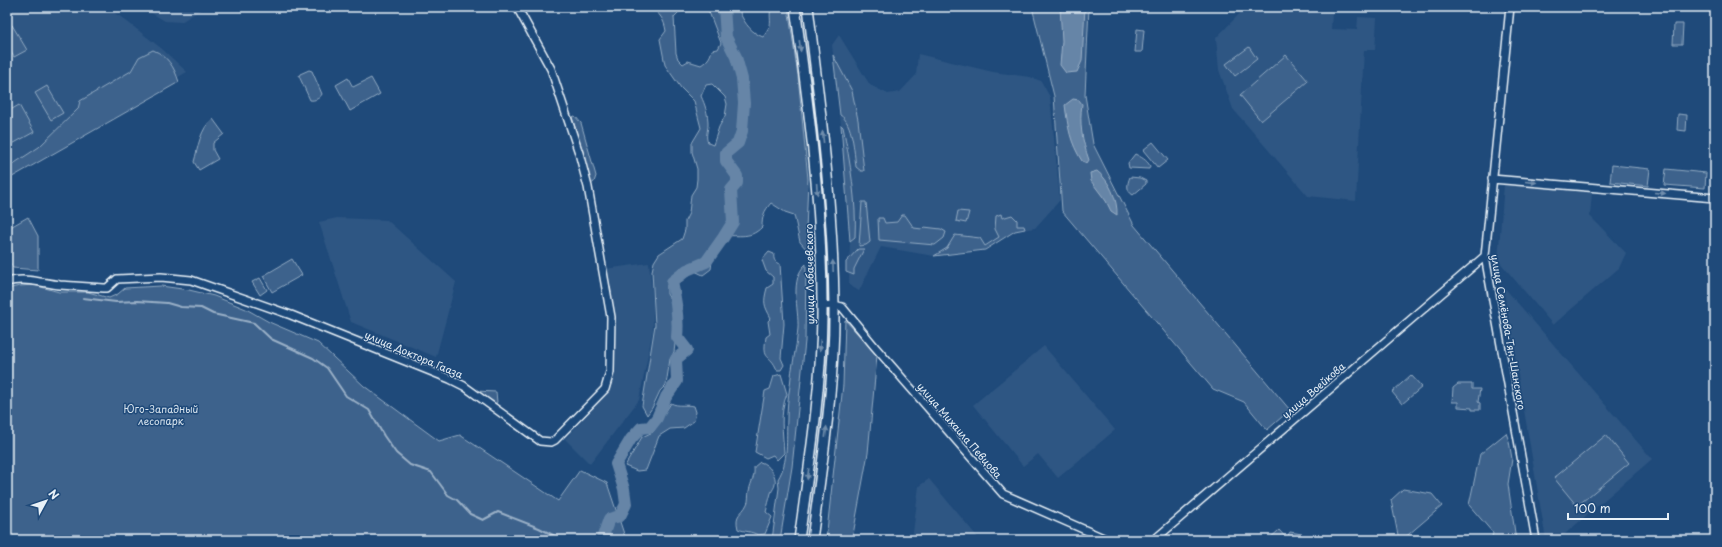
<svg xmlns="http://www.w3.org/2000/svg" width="1722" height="547" viewBox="0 0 1722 547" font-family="'Playpen Sans',sans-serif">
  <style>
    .built { fill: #2e5683 }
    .green { fill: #3c628c; stroke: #92aac2; fill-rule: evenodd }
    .water { fill: #6685a7; stroke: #9ab0c7 }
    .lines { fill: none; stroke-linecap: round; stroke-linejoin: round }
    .stream { stroke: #9ab0c7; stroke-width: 2 }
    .river { stroke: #6685a7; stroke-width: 12 }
    .minor-casing { stroke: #e8f1f8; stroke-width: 10 }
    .major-casing { stroke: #e8f1f8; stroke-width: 12 }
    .minor { stroke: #1f4a7a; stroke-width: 7 }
    .major { stroke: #1f4a7a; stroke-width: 9 }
    .oneway { fill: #6f8dac }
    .labels { text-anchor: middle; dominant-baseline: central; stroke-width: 3; stroke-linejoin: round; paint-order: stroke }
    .street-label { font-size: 10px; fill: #e8f1f8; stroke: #1f4a7a }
    .park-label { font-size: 10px; fill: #d7e3ed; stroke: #1f4a7a }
  </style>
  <rect width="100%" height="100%" fill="#1f4a7a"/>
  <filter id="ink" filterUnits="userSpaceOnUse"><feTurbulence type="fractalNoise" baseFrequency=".025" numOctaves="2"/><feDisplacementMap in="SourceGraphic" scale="8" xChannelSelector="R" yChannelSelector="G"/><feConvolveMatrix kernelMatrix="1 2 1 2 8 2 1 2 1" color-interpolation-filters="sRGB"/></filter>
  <g filter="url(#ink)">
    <!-- built -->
    <path class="built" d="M7,7h97l17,10 40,31 26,24 -180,102z
      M141,7h64l-24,15 -16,-1z
      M1245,8l87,5 -1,16 26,1 1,-13 19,1 -2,32h-11l-8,151 -48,-5 -75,-87 -14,-39 -3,-32z
      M839,35l31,50 18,9 12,-2 16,-17 2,-21 75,18 37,5 11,4 9,16 10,103 -25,28 -20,3 -30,19 -51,6 -53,-9 -22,44 -10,-6 1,-44 -9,-116 -9,-80z
      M1504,184l88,8 -2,24 36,37 -7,15 -66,57 -55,-65z
      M337,218l50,2 69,62 -20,75 -85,-35 -32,-100z
      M649,263l4,37v30l-14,70 -49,64 -25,-25 41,-44 7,-23 2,-47 -10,-56z
      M1503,286l149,173 -94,81h-12z
      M1044,346l71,84 -57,48 -20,-24 -15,12 -50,-61z
      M929,479l51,61h-68l7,-54z"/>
    <!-- green -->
    <path class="green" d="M650,7h92l-2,6c5,11 12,20 23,24 12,-15 5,-15 8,-30h17l10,69 10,103 -2,52 7,8 -1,8 -5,3 -7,-8 -6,-27 -9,-3 -14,-9c-7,8 -9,14 -9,24 -13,14 -26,6 -42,10l-11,14 3,10 -1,8 -8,6 -19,-9 -17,19v9l4,7 4,43 -1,8 -4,7 -4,26 -6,6 -8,17 -5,7 -5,-9 13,-81 -3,-54 2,-9 5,-8 23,-15 3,-9v-9l4,-8 2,-18 5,-8 1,-8v-10l-5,-17v-9l9,-15 -7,-27 -13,-13 -16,-23 -5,-26 6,-8c-2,-12 -6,-17 -16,-24zM704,8l5,4 12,31 -3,6 -6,1c-2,8 -5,11 -11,15l-13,-4 -5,3 -5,-5 -2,-6 -2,-36 5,-5zM712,84l13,13 2,7 -2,12 -6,11 -6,18 -5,-2c-3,-7 0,-12 0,-19 0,-11 -3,-19 -7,-28l5,-11z
      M1032,7h57l-4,88 8,49 41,81 156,185 -23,20 -23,-28 -31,-13 -151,-178 -8,-115z
      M1674,24h9l-1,20h-9z
      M12,25l15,25 -13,7 -7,-11v-18z
      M1137,29l7,1 -2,22h-7z
      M1249,47l8,12 -22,17 -9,-12z
      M153,50c15,6 21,17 26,32l-172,98v-12l32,-21 39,-38 2,-8 51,-30 8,-14z
      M833,55l19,36 6,29 6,51h-3l-5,-4c-2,-15 -3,-45 -16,-52z
      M1286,55l22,26 -47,40 -21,-26z
      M309,70l3,1 10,23c-2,4 -7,7 -12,6l-11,-24 1,-2z
      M348,78l5,9 18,-9 9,16 -30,17 -14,-26z
      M47,86l16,27 -12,7 -16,-27z
      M19,105l15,27 -27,15v-35z
      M1678,114l9,1 -1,16 -9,-1z
      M575,116l6,7 15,53 -2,6 -3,2 -19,-67z
      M213,119l11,15 -11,9v7l5,9 -19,11 -5,-8c4,-14 6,-34 19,-43z
      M841,125l2,2c7,33 14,76 12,110l-5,4z
      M1153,142l15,18 -10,8 -15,-18z
      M1135,154c6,3 12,6 15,12l-1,3 -20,-1 -1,-5z
      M1612,165l38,4 -2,17 -38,-4z
      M1666,169l40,4 -1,15 -41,-3z
      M1130,177l10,1 6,3v3l-13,11c-7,-4 -6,-11 -3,-18z
      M862,202h4l4,40 -4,3 -7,1z
      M958,211l11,1 -3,11 -10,-2z
      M1001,214l1,4 10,-3 5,5v6h7l1,3 -10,2 -30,19 -51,6 13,-8 8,-13 25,3 5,8 14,-9 -4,-8 1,-13z
      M902,215h3l9,13 8,1 2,-2 17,2 5,3 -2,6 -9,7 -56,-5 -1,-22h5l2,5 12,-1z
      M28,217l10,19v34l-25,-2 -6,-11v-28z
      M858,249h6l-10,20v6l-8,-3v-10z
      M769,252l5,2c-1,5 1,9 6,10l4,60 -3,34 3,7 -3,5h-4c-7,-18 -15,-7 -11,-33l4,-3 -2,-13 3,-3c-7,-13 -8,-15 -4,-30l6,-4v-7l-7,-6 -4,-11z
      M292,259l10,16 -30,17 -9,-16z
      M806,264l-1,77 -13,126 -12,73h-8l7,-52 -1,-9c11,-18 8,-39 9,-60 0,-11 1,-22 3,-33 1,-19 7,-38 8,-58 1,-19 -9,-49 8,-64z
      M260,278l7,12 -7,5 -8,-13z
      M34,285l25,7h29l21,6 9,-4 7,-6 36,-2 28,4 25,6 32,13 23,13 49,21 46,43 75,55 21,-6 98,66 22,-31 27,13 19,57h-619v-251l13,-3z
      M845,320l32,35 -9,98 -16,87h-26l17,-155z
      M781,374l6,20c-8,18 -4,40 -3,59l-7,7 -4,-5 -7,3 -11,-6 10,-61 5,-2 4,-13z
      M1411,375l11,12 -20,17 -10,-12z
      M1458,384h14v5h8l-2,13 2,1v7h-8v-2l-14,-1v-5h-6l1,-14z
      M476,391l20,1 1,10 -2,3z
      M671,403c7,4 15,1 23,3l2,6 -2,9 -10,7 -14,1 -11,7 -13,34 -9,1 -12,-5 17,-29 11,-5z
      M1506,433l3,8 3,18 -4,25 8,56h-25l2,-7 -24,-28 11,-51z
      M1606,435l23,28 -52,43 -23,-28z
      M760,462c9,2 17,14 15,22 0,3 -3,6 -4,9 -2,6 -3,13 -5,19l6,5 -7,17 -7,1c-7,-4 -13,-3 -20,-6 -4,-16 4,-14 9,-25 2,-3 1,-9 2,-13 2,-10 6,-13 5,-24z
      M1403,489l29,5 10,12 -40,34h-3l-8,-40z
      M1279,530l9,10h-20z
      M1290,532l12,2 5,6h-18l-2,-3z"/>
    <!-- water -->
    <path class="water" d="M1060,7h25l-3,54 -5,11 -11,1 -6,-8 2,-24z
      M1073,99l6,1 3,4c-3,20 0,36 7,56l-2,3 -5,-2c-12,-19 -14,-33 -17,-56z
      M1097,171c12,9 21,29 20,44l-6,-4 -5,-10 -15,-20 -1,-8z"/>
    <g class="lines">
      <!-- stream -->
      <path class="stream" d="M83,298l33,4 21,-1 30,2 14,4 20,1 12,6 41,9 17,16 42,19 14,10 19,28 23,14 15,26 12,17 14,12 21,7 17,23 9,5 13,14 13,6 15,-8 41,16 24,12
        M564,540l38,-1v1"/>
      <!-- river -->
      <path class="river" d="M602,539l7,-20 11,-3 6,-12 -2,-15 -8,-25 15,-25 10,-11 9,-1 7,-9 9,-21 11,-16 -1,-22 11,-9 -10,-13c2,-19 -1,-37 -5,-55l15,-12 19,-8 17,-24 10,-16 -2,-32 6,-7v-7l-11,-15v-8l12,-10 4,-12 2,-28 -2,-24 -6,-22 -10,-20 -2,-30"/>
      <defs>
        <path id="minor" d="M1510,7l-25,249 51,284
          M1492,179l223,19
          M7,282c18,-5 35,1 53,3 14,1 29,2 44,3h3l10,-9 44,-2 30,3 100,35 159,64 14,7 76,55 11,1 4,-2 50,-51 5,-17 1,-55 -23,-130 -9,-34 -28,-84 -34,-62
          M822,306l12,-1 8,2 33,40 128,147 105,46
          M1154,540l331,-284"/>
        <path id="major" d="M795,7c14,103 28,206 27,310 -1,75 -13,149 -23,223
          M808,7c12,99 25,198 26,298 1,79 -12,157 -22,235"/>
      </defs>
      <!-- minor casing -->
      <use href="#minor" class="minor-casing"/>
      <!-- major casing -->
      <use href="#major" class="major-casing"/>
      <!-- minor -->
      <use href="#minor" class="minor"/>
      <!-- major -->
      <use href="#major" class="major"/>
    </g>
    <!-- one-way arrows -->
    <defs><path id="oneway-solid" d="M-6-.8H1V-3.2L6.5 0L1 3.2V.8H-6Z"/></defs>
    <g class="oneway">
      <use href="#oneway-solid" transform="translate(800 46) rotate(83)"/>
      <use href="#oneway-solid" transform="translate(823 137) rotate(-96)"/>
      <use href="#oneway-solid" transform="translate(1531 182) rotate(5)"/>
      <use href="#oneway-solid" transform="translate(817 189) rotate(86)"/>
      <use href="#oneway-solid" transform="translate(1660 193) rotate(5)"/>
      <use href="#oneway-solid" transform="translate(833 266) rotate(-92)"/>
      <use href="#oneway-solid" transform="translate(820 345) rotate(94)"/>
      <use href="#oneway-solid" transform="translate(826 432) rotate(-83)"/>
      <use href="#oneway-solid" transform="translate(808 474) rotate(98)"/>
    </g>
  </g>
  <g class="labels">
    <!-- street labels -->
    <g class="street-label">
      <text transform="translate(809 274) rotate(-91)">улица Лобачевского</text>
      <text transform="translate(1509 332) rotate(80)">улица Семёнова-Тян-Шанского</text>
      <text transform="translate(414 354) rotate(23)">улица Доктора Гааза</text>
      <text transform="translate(1313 390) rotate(-41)">улица Воейкова</text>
      <text transform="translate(960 430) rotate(49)">улица Михаила Певцова</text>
    </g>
    <!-- park labels -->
    <g class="park-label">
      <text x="161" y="408">Юго-Западный<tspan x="161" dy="12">лесопарк</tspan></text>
    </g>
  </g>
  <!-- margin -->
  <rect width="1722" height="547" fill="none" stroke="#1f4a7a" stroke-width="24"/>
  <rect x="12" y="12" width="1698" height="523" fill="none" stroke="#e8f1f8" stroke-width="1.5" filter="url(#ink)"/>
  <!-- north arrow -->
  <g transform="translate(46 501) rotate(50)" stroke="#1f4a7a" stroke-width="3" paint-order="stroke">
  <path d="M0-3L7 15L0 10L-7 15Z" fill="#e8f1f8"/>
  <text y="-6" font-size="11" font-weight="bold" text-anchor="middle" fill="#e8f1f8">N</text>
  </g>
  <!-- scale -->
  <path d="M1568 513v6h100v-6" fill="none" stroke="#e8f1f8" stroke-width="2"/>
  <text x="1574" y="513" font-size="12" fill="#e8f1f8" stroke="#1f4a7a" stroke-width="3" paint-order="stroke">100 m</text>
</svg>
